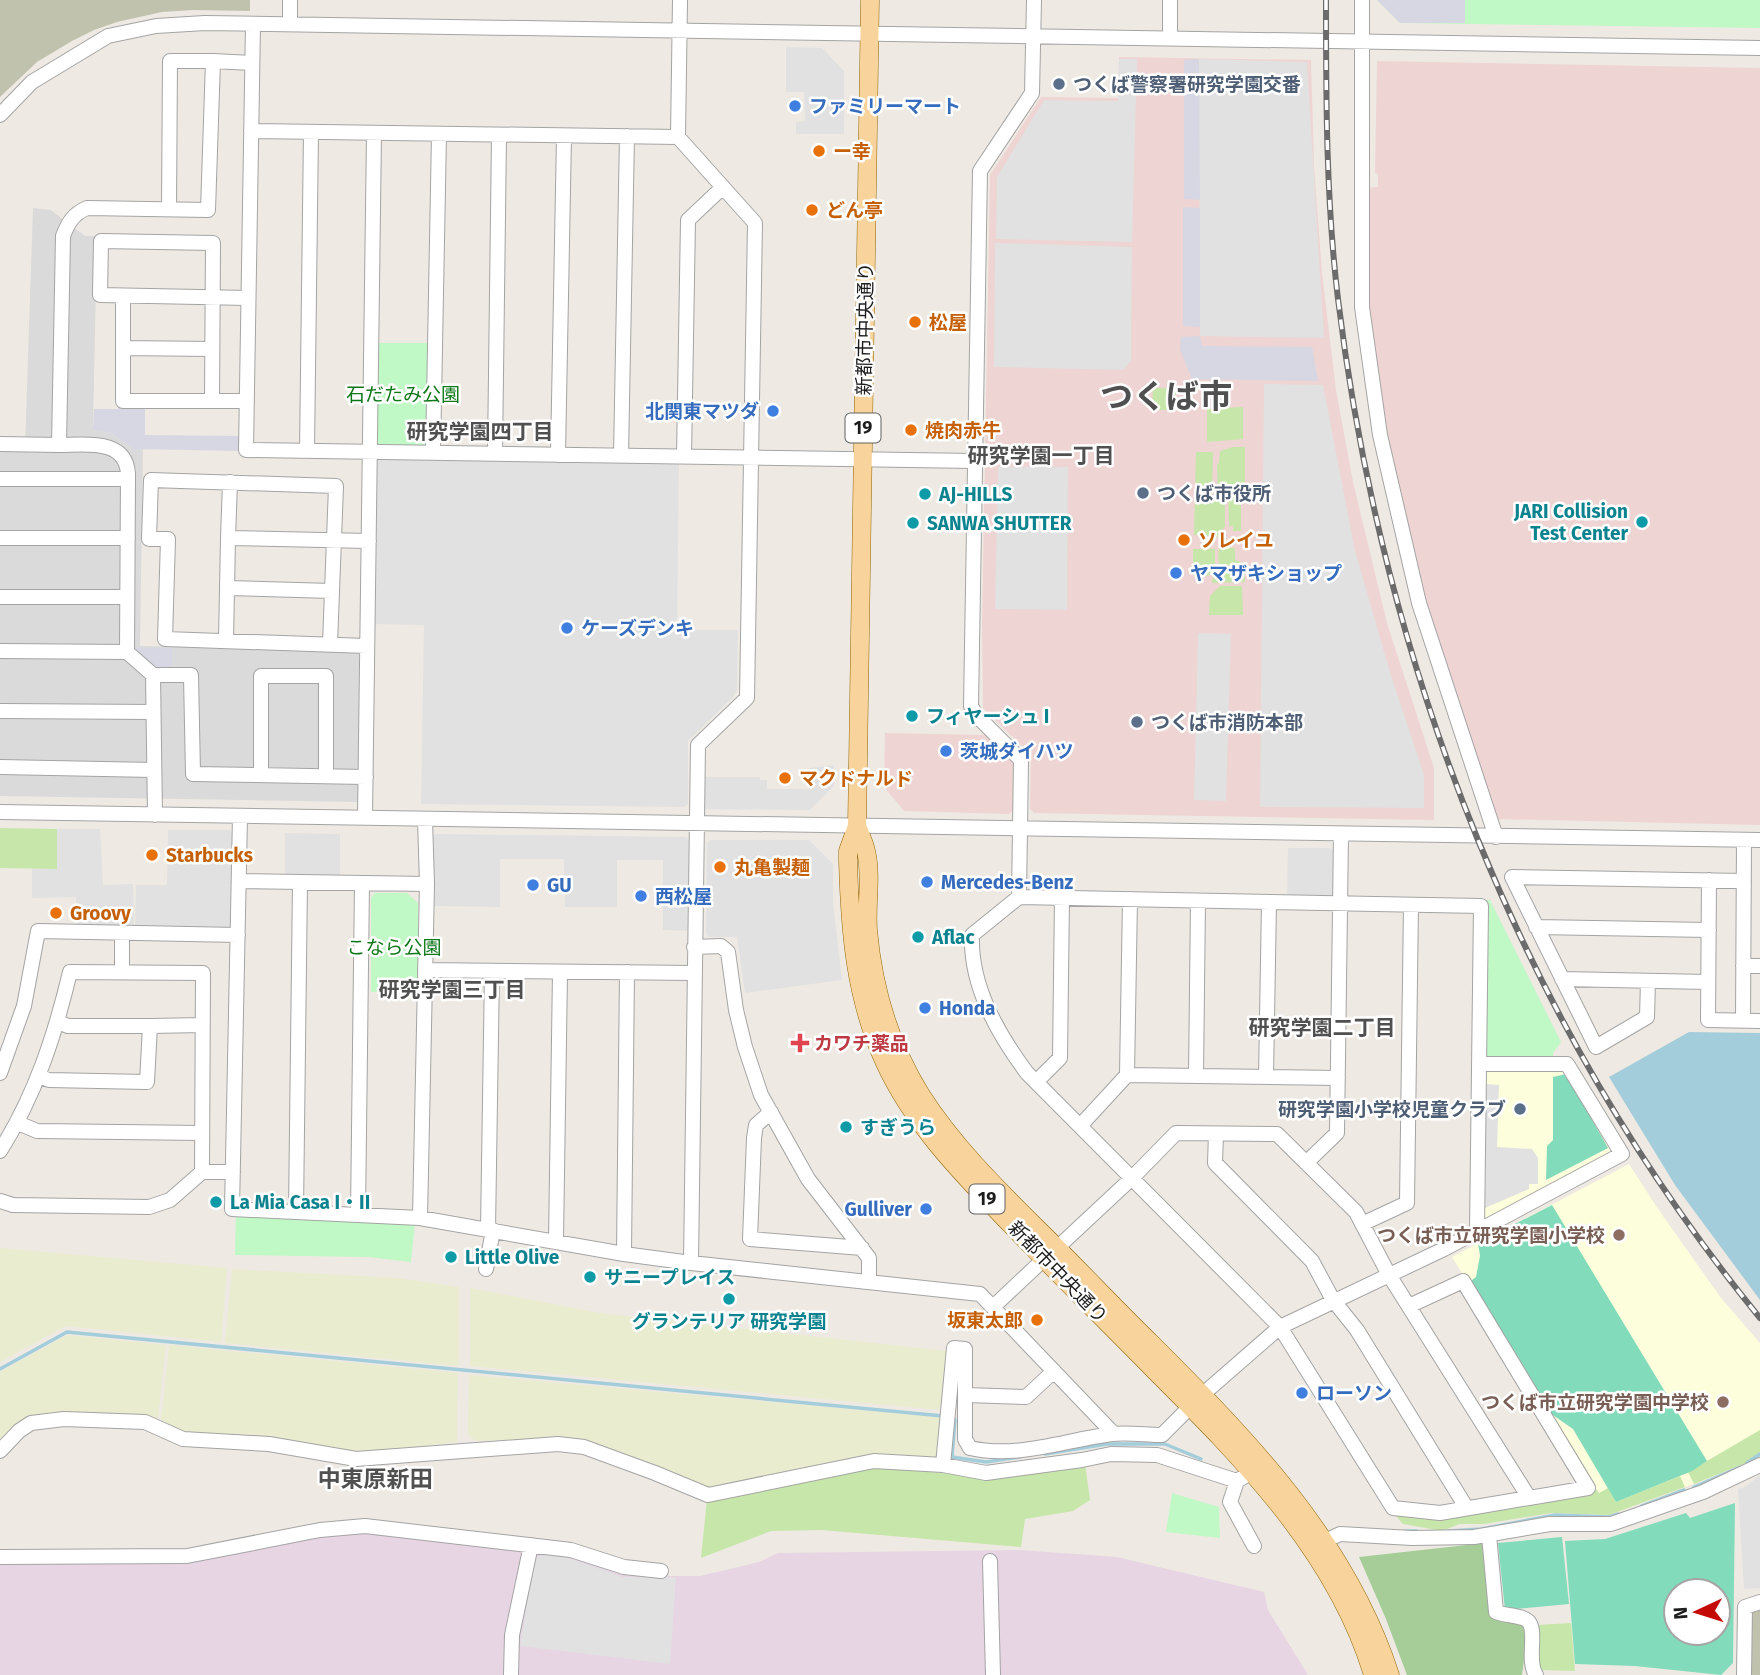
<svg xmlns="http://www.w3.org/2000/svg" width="1760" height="1675" viewBox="0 0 1760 1675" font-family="'Fira Sans','Noto Sans JP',sans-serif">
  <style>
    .residential { fill: #dbdada }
    .commercial { fill: #eed4d2 }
    .industrial { fill: #e7d5e3 }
    .education { fill: #fdfedb }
    .construction { fill: #c1c2ae }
    .farmland { fill: #e9ecce }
    .grass { fill: #c6e7a9 }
    .forest { fill: #a6cc98 }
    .park { fill: #c0f8c6 }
    .pitch { fill: #82dbbb; fill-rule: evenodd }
    .parking { fill: #e1e1e1 }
    .plaza { fill: #d7d7e3 }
    .water { fill: #a4cddb }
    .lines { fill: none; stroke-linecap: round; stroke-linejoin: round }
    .stream { stroke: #a4cddb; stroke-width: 3.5 }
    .minor-casing { stroke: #a4a4a4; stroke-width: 16 }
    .major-casing { stroke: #916604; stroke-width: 19 }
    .minor { stroke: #fff; stroke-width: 14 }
    .major { stroke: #f9d39c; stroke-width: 18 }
    .rail-casing { stroke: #6b6b6b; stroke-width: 6 }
    .rail { stroke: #fff; stroke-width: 3.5; stroke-dasharray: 10; stroke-linecap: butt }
    .service-dot { fill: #5c6f8a; stroke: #fff; stroke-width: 2.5 }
    .shop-dot { fill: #3f7fe0; stroke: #fff; stroke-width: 2.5 }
    .food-dot { fill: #e8710a; stroke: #fff; stroke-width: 2.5 }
    .culture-dot { fill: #0f9aa8; stroke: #fff; stroke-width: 2.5 }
    .health-dot { fill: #e0444e; stroke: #fff; stroke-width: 2.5 }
    .education-dot { fill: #8d6e63; stroke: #fff; stroke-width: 2.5 }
    .labels { text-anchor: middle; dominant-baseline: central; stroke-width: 5; stroke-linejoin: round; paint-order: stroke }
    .shield { fill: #fff; stroke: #616161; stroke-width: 2 }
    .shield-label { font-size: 18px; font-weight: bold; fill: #1d1d1d }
    .service-label { font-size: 19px; font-weight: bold; fill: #4e5e75; stroke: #fff; text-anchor: start }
    .shop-label { font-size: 19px; font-weight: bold; fill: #366cbe; stroke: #fff; text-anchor: start }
    .food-label { font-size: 19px; font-weight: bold; fill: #c56008; stroke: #fff; text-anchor: start }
    .street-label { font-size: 19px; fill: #1d1d1d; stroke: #fff }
    .park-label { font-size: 19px; fill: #0e7719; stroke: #fff }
    .culture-label { font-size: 19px; font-weight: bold; fill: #0d838f; stroke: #fff; text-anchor: start }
    .health-label { font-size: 19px; font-weight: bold; fill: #be3a42; stroke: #fff; text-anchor: start }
    .education-label { font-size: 19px; font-weight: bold; fill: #785e54; stroke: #fff; text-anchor: end }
    .neighbourhood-label { font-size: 21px; font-weight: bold; fill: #505050; stroke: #fff }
    .quarter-label { font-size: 23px; font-weight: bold; fill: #505050; stroke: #fff }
    .town-label { font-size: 33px; font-weight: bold; fill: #505050; stroke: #fff }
  </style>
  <rect width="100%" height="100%" fill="#eeeae3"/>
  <!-- residential -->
  <path class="residential" d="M33,208l18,2 34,26h12l-4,194 18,3 22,16h10l-3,197 219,4v152l-359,-6v-349h25z"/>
  <!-- commercial -->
  <path class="commercial" d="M1119,57l192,3 3,106 8,107 14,117 17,92 34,141 47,145v52l-400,-7 -4,-4 1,-54 -48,-47 -1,-82 8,-451 51,-78 77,1z
    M1377,61l383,7v757l-263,-6 -63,-181 -47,-190 -21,-143v-117l12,-1v-13l-3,-1z
    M885,733l101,2 30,27v46l-7,6 -105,-3 -20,-24z"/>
  <!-- industrial -->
  <path class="industrial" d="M359,1531l207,25 63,20h71l59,-14 19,-9 242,-3 97,7 147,35 4,18 40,65h-1308v-112l176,-2z"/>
  <!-- education -->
  <path class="education" d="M1565,1068l49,82 -129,71 -3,-3 3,-148z
    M1629,1164l27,42 65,92 39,45v109l-12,10 -44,18 -92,34 -160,-257z"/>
  <!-- construction -->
  <path class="construction" d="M0,0h250v11l-56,-1 -32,2 -45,10 -23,8 -22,11 -35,21 -37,35z
    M1760,1607v68h-11l1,-64z"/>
  <!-- farmland -->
  <path class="farmland" d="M0,1248l227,20 -6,74 -155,-16 -66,36z
    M232,1269l166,9 61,9v79l-234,-23z
    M470,1288l129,25 348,38 -2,45 -4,14 -471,-44z
    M67,1335l99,10 -8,74 -13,-4 -53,-2 -50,1 -16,5 -15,10 -11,12v-69z
    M169,1345l289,28 -1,69 -100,12 -173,-21 -23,-13z
    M469,1375l471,42 -3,39 -4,4 -225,28 -103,-41 -35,-9 -95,3 -7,-7z"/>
  <!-- grass -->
  <path class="grass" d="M1174,384l2,4v19l-4,3h-20l1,-23 17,2z
    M1243,407v32l-36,3v-33z
    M1233,447h12v51l-4,3v30h-8v-5h-4l-1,-33h-10l-1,-29 2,-1 1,-12z
    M1196,452h17l-1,44 13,1v30l-4,4 -1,6 -26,-2z
    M1225,547l10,1v12l6,2v7h3l1,13 -33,1c0,-8 4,-8 6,-14 2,-6 -1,-15 1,-21l5,2z
    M1193,549h22v19l-7,8 -15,-1z
    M1220,586h22l1,29h-34l1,-19z
    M0,828l57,1v40l-57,-1z
    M1760,1430v22l-12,10 -54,22 -6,-12z
    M1085,1463l5,37 -17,11 -48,8 -4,28 -200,-17 -50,1 -70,27 6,-59 167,-32 112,10z
    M1680,1476l5,11 -76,28 -58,-2 -67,11h-25l-16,7 -40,-7 -9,-10 40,3 161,-29 4,5 9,-5 8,14z
    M1571,1623l4,48 -35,-1 -3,-45z"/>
  <!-- forest -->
  <path class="forest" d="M1485,1543l5,68 33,13 3,21 -4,30h-115l-21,-56 -27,-62z"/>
  <!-- park -->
  <path class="park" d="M1377,0h383v28l-360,-5z
    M376,343h54v102l-5,4 -50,-3z
    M375,893h32l11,10v89h-47v-94z
    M1487,900h3l71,142 -8,11v6h-70z
    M236,1215l179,8 -4,39 -43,-5 -133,-2z
    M1172,1493l47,14 1,31 -54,-6z"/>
  <!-- pitch -->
  <path class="pitch" d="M1566,1074l42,74 -62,32 1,-34 6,-6v-63z
    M1552,1205l155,256 -15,10 -76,31 -43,-73 -26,-18 -79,-128 8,-6 4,-21 -2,-13z
    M1735,1503l-2,160 -12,12 -86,-9 -60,-2 -10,-123 40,-2 81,-26 4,5zM1676,1591h42v42h-42z
    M1562,1537l7,67 -64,6 -7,-67z"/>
  <!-- parking -->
  <path class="parking" d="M786,47l36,1 22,23v63h-48v-12l9,-1 -1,-29h-18z
    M1119,59h18l-5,183 -136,-3 1,-62 47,-77 74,1z
    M1199,59l108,3 17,276 -124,-2z
    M995,243l137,4 -1,114 -8,9 -129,-3z
    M1264,384l59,1 32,166 35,121 34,103v33l-164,-1z
    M379,457l300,4 -2,169h61l-1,60 -4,7 -45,44v63l-4,3 -263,-3 3,-179 -52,-1 2,-163z
    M998,467h70l-1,143 -72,-1z
    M1198,633l33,1 -5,167 -32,-1z
    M834,765v21l-24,24 -105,-1 -2,-3v-29h57v3h7v9h42l1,-21z
    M57,829h43l3,56 30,-1 1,45 -57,-1 -1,-31 -44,1v-29h25z
    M168,830h62l4,4 -1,49 -5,3h5v44l-98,-2 1,-43h31z
    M285,833l55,1v45l-55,-1z
    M435,834l251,3 6,5 -2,89 -27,-1v-70h-46v47h-52l-1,-48h-64v48l-68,-1 -1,-68z
    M711,840h98l24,24v39l9,77 -97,13 -8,-56h-28l-3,-3 1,-91z
    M1288,848h42l5,4v43l-5,3h-43z
    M1486,1084l13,1 -2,62 35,2 6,9v26h-9v5l-44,19z
    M1760,1475v113l-16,1 -6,-100 7,-2z
    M545,1555l23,3 55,19h53l-6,87 -150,-18 15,-88z"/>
  <!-- plaza -->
  <path class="plaza" d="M1377,0h88v23h-65z
    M1199,59l1,141 -16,-1v-139z
    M1183,207l17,1v119l-17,-1z
    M1200,336l2,10 110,1 6,34 -126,-2 -12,-29 1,-13z
    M118,405h27v30l95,1 1,15 -108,-2 -22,-16 -18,-3 1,-21h24z
    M131,648h41v22l-21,-2z"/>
  <!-- water -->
  <path class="water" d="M1689,1032l71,1v267l-85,-115 -66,-108z"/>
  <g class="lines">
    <!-- stream -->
    <path class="stream" d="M0,1369l67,-37 876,84
      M953,1417l2,3 -3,37 34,5 34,-5
      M1045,1454l62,-10h58l36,15
      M1747,1463l13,-9
      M1694,1487l46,-20
      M1642,1506l42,-16
      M1405,1531h12
      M1449,1531l32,-2 74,-14 54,2 9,-3"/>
    <defs>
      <path id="minor" d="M680,0l-2,137 77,86 -8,475 -49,47 -7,518
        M1034,0l-2,93 -52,78 -9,535 5,9 45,45 -2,137 -47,38c-2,51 26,99 55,138l253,254 113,181 47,5 148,-25 -125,-207 -54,25
        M1362,0v307l18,128 39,168 77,234
        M253,24l-7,426 729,11
        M290,24v-24
        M1170,39v-39
        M252,63l-39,-2 -5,149 -121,-2c-14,6 -19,15 -24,28l-4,209c26,0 67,-7 69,29l-1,178 26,23h38l2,99 173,3
        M0,115l32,-33 76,-46 48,-10 49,-3 1555,25
        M251,131l427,6
        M169,208l1,-147h43
        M123,296v105h124
        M123,348l89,1
        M212,401l1,-158 -112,-2 -1,54 148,3
        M0,444l59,1
        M307,451l4,-319
        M433,453l6,-319
        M495,454l4,-319
        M558,455l6,-319
        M621,456l6,-320
        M684,457l4,-237 35,-33
        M0,479h128
        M0,538h128
        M228,538l2,-56
        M227,588l105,3
        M0,597h127
        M226,641l2,-103 141,3
        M330,644l6,-158 -185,-6 -2,59h19l-3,100 202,7
        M0,651l127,1
        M153,675l2,140
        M0,711l153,1
        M0,767l154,3
        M261,775v-99h65v100
        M0,812l1760,28
        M240,816l-8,393 188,9
        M365,818l9,-685
        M425,819l2,65 -7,334 204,36 67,9 289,31 134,140
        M1709,880l-1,140 52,1
        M239,881l188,3
        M1019,897l462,9 -4,326
        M1536,927l173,3
        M694,947l27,-1 7,6 8,58 9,37 16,48 47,84 61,79v24
        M1743,966h17
        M425,970l269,3
        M122,972v-39
        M1562,979l146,3
        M1648,981l-1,36 -51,30 -84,-170 232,4
        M1743,1021l1,-181
        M150,1026l52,-1
        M0,1073l24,-67 14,-75 200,4
        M1127,1075l211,3
        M38,1076l11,4 98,2 3,-56h-82l-10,-4
        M1196,1076l2,-175
        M1266,1077l3,-175
        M1036,1082l24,-24 2,-160
        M771,1112l-15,13 -2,13 -4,101 112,9
        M18,1123l19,8 165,2
        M1080,1126l47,-51 3,-176
        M1216,1134l-1,29 97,98 21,39 24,30 109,177
        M0,1151c35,-55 55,-116 70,-179l133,1 -1,199
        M1306,1163l31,-30 4,-299
        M0,1201l13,4 136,2 21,-7 32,-28h31
        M296,1211l4,-329
        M358,1214l4,-331
        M1362,1224l45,-21 4,-298
        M488,1230l4,-259
        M556,1241l4,-269
        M1057,1248l75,-70 44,-45 101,1 79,78 33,63 139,221
        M624,1254l3,-282
        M486,1269l7,-39
        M993,1307l51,-48
        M966,1395l60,2 28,-26
        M0,1451l19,-20 12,-8 33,-4 81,3 38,17 86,5 87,15 202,-15 26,3 71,26 53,22 166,-34 69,4 43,8 96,-13 29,-6 46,1 80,26
        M943,1465l11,-117 11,1v90l5,9c47,11 95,-8 142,-14 16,-2 34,1 50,1l40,-40 78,-68 164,-78 178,-95 -55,-90h-87
        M1245,1476l-8,5 -7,21 24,44
        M1489,1535l7,77c9,4 26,3 32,9 10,10 -2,40 8,54
        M1325,1541l15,-7 72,4 62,-1 76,-13h61l92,-32 57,-27
        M0,1557l187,-1 133,-26 45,-4 206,24 53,17 37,4
        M990,1561l3,114
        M511,1675l1,-40 19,-90
        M1744,1675l1,-68 15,-5"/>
      <path id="major" d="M870,0l-13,826 -9,25v10c2,70 7,137 37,202 29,63 79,113 126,162 48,50 97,98 145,147 87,87 181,182 217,303
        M857,826c3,8 7,16 9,25 6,25 0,53 2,79 5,58 22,115 53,165 37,58 88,105 137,154 31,31 61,63 93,94 97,97 196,198 239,332"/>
    </defs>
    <!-- minor casing -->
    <use href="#minor" class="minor-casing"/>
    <!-- major casing -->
    <use href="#major" class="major-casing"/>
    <!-- minor -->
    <use href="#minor" class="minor"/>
    <!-- major -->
    <use href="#major" class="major"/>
    <defs>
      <path id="rail" d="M1326,0c0,99 0,200 12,299 45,369 186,730 422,1019"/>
    </defs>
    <!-- rail casing -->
    <use href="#rail" class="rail-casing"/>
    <!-- rail -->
    <use href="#rail" class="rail"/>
  </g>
  <!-- markers -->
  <g class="service-dot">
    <circle cx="1059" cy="84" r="7"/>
    <circle cx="1143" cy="493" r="7"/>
    <circle cx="1137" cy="722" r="7"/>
    <circle cx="1520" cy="1109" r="7"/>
  </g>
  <g class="shop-dot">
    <circle cx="795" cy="106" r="7"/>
    <circle cx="773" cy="411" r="7"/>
    <circle cx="1176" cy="573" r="7"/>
    <circle cx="567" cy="628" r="7"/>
    <circle cx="946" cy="751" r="7"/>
    <circle cx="927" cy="882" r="7"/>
    <circle cx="533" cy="885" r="7"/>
    <circle cx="641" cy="896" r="7"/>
    <circle cx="925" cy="1008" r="7"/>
    <circle cx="926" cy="1209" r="7"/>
    <circle cx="1302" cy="1393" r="7"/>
  </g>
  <g class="food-dot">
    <circle cx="819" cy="151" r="7"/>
    <circle cx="812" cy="210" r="7"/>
    <circle cx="915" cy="322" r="7"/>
    <circle cx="911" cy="430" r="7"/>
    <circle cx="1184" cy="540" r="7"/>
    <circle cx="785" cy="778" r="7"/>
    <circle cx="152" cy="855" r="7"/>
    <circle cx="720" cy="867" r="7"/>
    <circle cx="56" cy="913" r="7"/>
    <circle cx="1037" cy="1320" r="7"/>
  </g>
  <g class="culture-dot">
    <circle cx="925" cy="494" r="7"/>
    <circle cx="1642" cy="522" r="7"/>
    <circle cx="913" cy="523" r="7"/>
    <circle cx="912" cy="716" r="7"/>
    <circle cx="918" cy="937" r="7"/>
    <circle cx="846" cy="1127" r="7"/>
    <circle cx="216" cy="1202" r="7"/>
    <circle cx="451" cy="1257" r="7"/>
    <circle cx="590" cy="1277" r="7"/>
    <circle cx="729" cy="1299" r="7"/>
  </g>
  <path class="health-dot" d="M796.5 1032.5h7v7h7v7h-7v7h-7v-7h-7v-7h7z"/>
  <g class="education-dot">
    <circle cx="1619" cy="1235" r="7"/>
    <circle cx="1723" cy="1402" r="7"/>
  </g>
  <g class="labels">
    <!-- shield labels -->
    <g class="shield">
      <rect x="845.5" y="413.5" width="35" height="29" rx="5"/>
      <rect x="969.5" y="1184.5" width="35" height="29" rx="5"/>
    </g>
    <g class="shield-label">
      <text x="863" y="428">19</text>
      <text x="987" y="1199">19</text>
    </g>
    <!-- service labels -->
    <g class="service-label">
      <text x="1073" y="84">つくば警察署研究学園交番</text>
      <text x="1157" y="493">つくば市役所</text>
      <text x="1151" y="722">つくば市消防本部</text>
      <text x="1506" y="1109" text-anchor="end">研究学園小学校児童クラブ</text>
    </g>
    <!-- shop labels -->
    <g class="shop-label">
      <text x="809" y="106">ファミリーマート</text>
      <text x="759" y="411" text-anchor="end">北関東マツダ</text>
      <text x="1190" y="573">ヤマザキショップ</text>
      <text x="581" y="628">ケーズデンキ</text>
      <text x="960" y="751">茨城ダイハツ</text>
      <text x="941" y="882">Mercedes-Benz</text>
      <text x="547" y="885">GU</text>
      <text x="655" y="896">西松屋</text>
      <text x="939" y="1008">Honda</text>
      <text x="912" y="1209" text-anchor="end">Gulliver</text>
      <text x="1316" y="1393">ローソン</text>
    </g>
    <!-- food labels -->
    <g class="food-label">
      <text x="833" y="151">ー幸</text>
      <text x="826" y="210">どん亭</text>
      <text x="929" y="322">松屋</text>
      <text x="925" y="430">焼肉赤牛</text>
      <text x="1198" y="540">ソレイユ</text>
      <text x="799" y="778">マクドナルド</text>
      <text x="166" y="855">Starbucks</text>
      <text x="734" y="867">丸亀製麺</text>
      <text x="70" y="913">Groovy</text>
      <text x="1023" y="1320" text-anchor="end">坂東太郎</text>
    </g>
    <!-- street labels -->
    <g class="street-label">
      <text transform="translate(865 329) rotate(-89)">新都市中央通り</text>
      <text transform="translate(1058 1272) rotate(46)">新都市中央通り</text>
    </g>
    <!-- park labels -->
    <g class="park-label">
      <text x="403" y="394">石だたみ公園</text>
      <text x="394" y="947">こなら公園</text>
    </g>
    <!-- culture labels -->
    <g class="culture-label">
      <text x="939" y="494">AJ-HILLS</text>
      <text x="1628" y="511" text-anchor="end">JARI Collision<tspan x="1628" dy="22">Test Center</tspan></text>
      <text x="927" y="523">SANWA SHUTTER</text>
      <text x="926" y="716">フィヤーシュ I</text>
      <text x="932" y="937">Aflac</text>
      <text x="860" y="1127">すぎうら</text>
      <text x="230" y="1202">La Mia Casa I・II</text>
      <text x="465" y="1257">Little Olive</text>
      <text x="604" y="1277">サニープレイス</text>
      <text x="729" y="1321" text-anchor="middle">グランテリア 研究学園</text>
    </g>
    <!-- health labels -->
    <g class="health-label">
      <text x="814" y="1043">カワチ薬品</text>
    </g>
    <!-- education labels -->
    <g class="education-label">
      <text x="1605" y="1235">つくば市立研究学園小学校</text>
      <text x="1709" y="1402">つくば市立研究学園中学校</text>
    </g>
    <!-- neighbourhood labels -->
    <g class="neighbourhood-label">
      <text x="480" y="432">研究学園四丁目</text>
      <text x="1041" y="456">研究学園一丁目</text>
      <text x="452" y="990">研究学園三丁目</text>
      <text x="1322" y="1028">研究学園二丁目</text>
    </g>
    <!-- quarter labels -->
    <g class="quarter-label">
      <text x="375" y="1479">中東原新田</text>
    </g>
    <!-- town labels -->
    <g class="town-label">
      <text x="1166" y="397">つくば市</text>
    </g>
  </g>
  <!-- north arrow -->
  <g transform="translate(1697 1612) rotate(266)"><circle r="33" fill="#ffffff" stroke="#a5a5a5" stroke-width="2"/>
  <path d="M0-5L12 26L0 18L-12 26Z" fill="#c40a05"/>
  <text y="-10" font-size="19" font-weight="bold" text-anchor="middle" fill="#1d1d1d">N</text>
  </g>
</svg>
